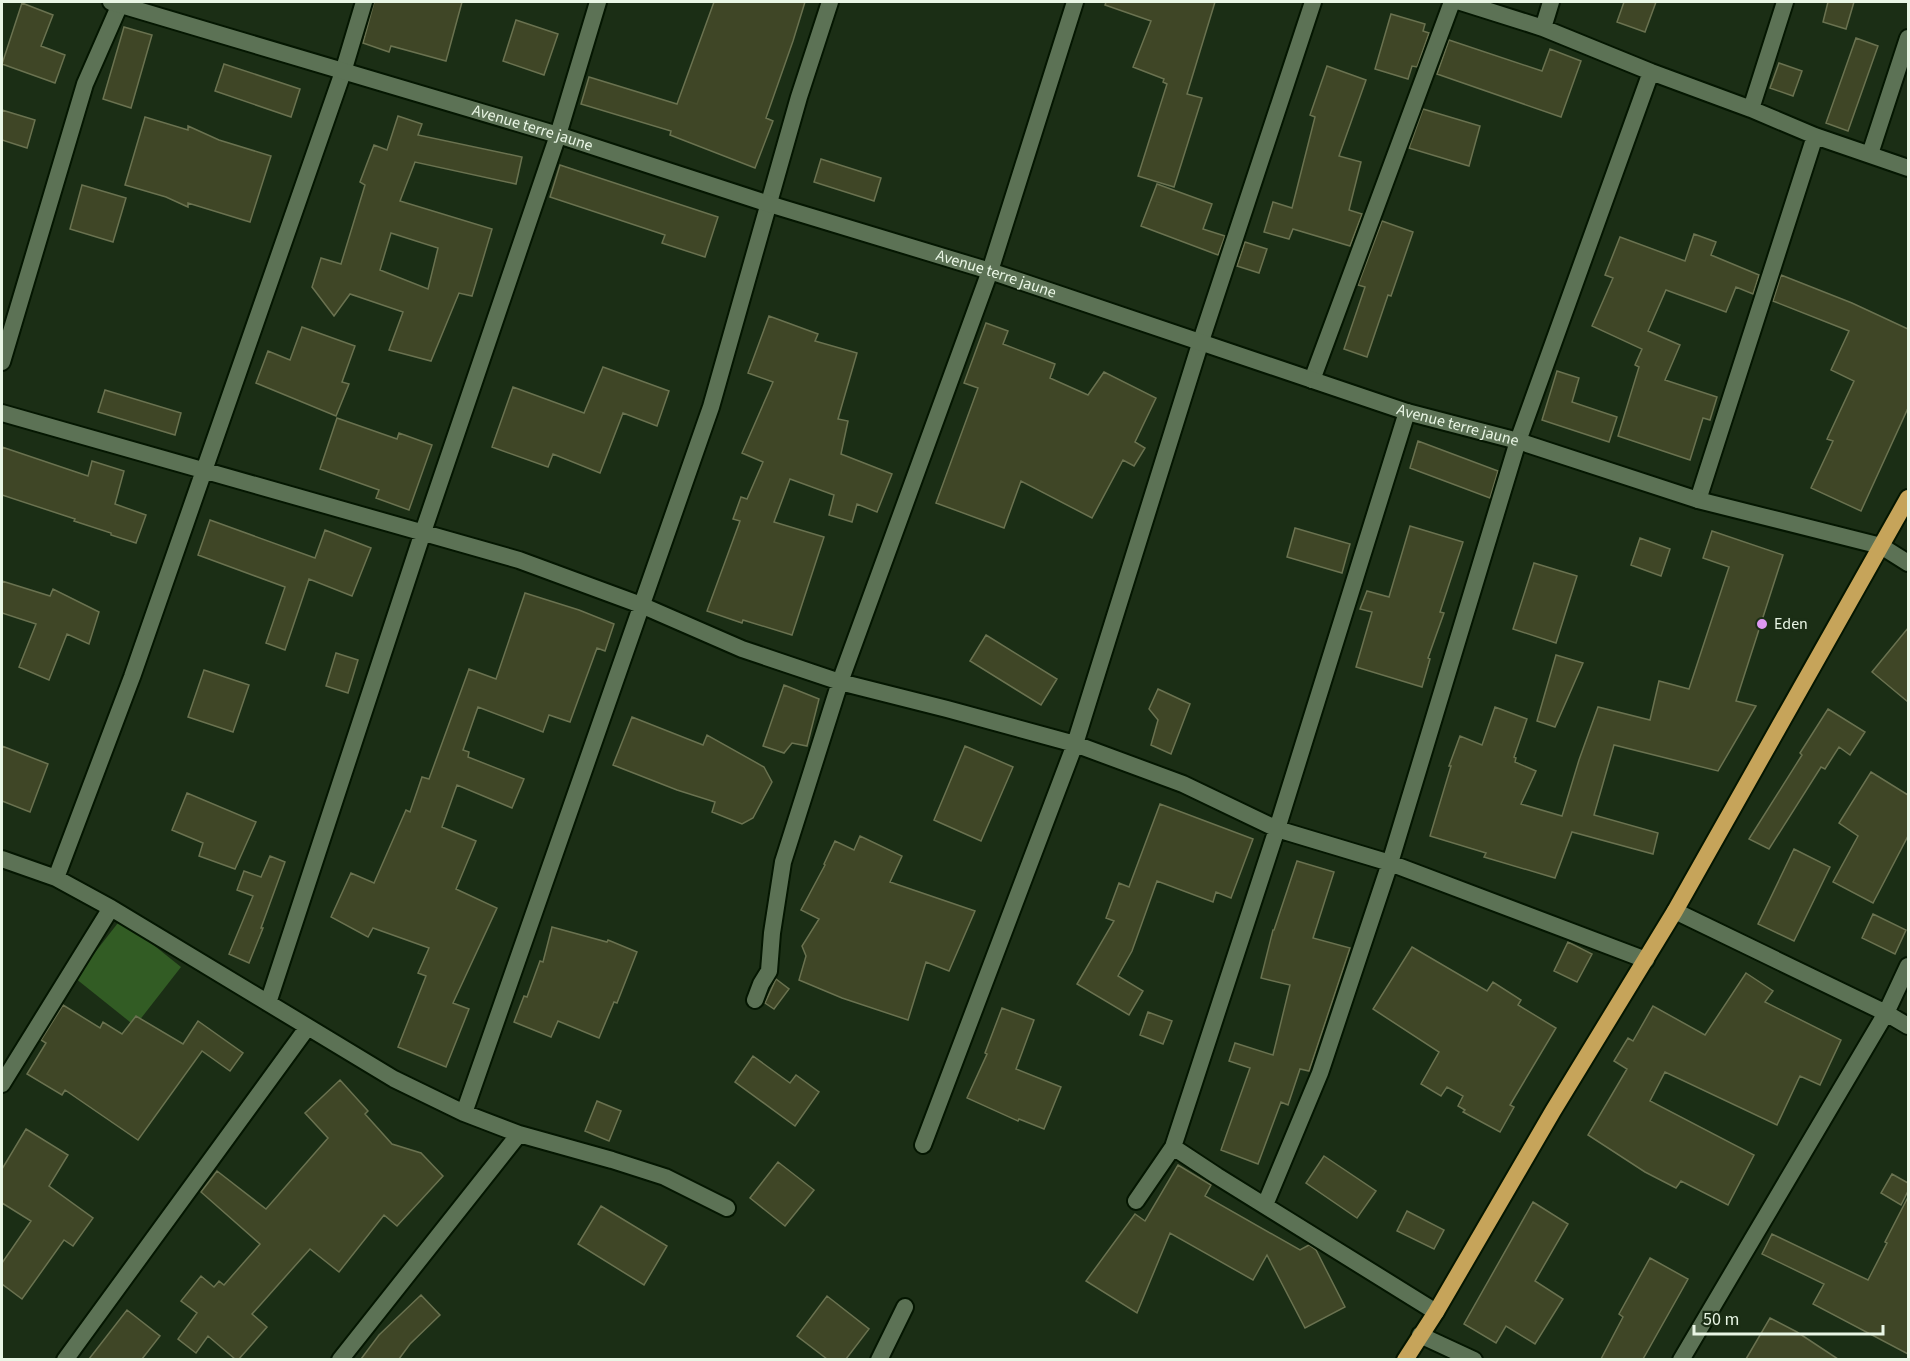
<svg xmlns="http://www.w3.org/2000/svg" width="1910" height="1361" viewBox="0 0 1910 1361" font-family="'Source Sans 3',sans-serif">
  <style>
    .green { fill: #325c24 }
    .building { fill: #3f4626; stroke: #6a7250; stroke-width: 1.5; fill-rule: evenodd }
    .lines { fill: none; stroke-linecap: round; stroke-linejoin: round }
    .minor-casing { stroke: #041601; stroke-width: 20 }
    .tertiary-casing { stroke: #041601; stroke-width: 20 }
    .trunk-casing { stroke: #041601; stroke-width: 20 }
    .minor { stroke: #5c7255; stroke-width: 16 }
    .tertiary { stroke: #5c7255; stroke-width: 16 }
    .trunk { stroke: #c6a45a; stroke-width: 16 }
    .poi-dot { fill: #de98f2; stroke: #1b2e15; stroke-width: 2 }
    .labels { text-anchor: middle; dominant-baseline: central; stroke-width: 6; stroke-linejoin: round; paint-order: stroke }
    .street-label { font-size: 16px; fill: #e9f6e5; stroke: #1b2e15 }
    .poi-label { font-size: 16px; fill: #e9f6e5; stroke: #1b2e15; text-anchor: start }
  </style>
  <rect width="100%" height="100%" fill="#1b2e15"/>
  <!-- green -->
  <path class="green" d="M121,919l60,48 -46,59 -60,-48z"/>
  <!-- building -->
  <path class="building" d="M374,2h88l-16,59 -55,-15 -2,6 -26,-9z
    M714,2h91l-12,39 -27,77 7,3 -18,47 -85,-33 1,-4 -90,-27 8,-27 88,27z
    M1106,2h109l-28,92 15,4 -28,89 -36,-11 29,-92 -4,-2 1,-3 -31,-12 18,-46 -46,-16z
    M1624,2h32l-11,30 -28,-10z
    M1828,2h26l-8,27 -23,-7z
    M22,3l31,12 -12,31 24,9 -10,28 -53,-19z
    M1391,14l34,10 -2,7 6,2 -12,34 -5,-1 -4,13 -33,-10z
    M516,20l42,14 -14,41 -41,-14z
    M124,27l28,8 -21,73 -28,-9z
    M1856,38l22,8 -30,85 -22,-8z
    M1449,40l93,31 8,-22 31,12 -20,56 -124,-43z
    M1779,63l23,8 -9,25 -23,-8z
    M224,64l76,25 -9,28 -76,-26z
    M1327,66l39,14 -27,76 22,6 -12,48 13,4 -12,32 -57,-17 -4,10 -25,-7 9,-30 19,6 23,-91 -5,-2z
    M1423,109l57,17 -11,40 -60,-18z
    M2,110l33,10 -8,28 -25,-8z
    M398,116l24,8 -4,11 104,22 -6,27 -101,-22 -15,39 92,28 -20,67 -13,-3 -28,68 -42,-11 14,-38 -53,-18 -16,22 -22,-29 9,-29 20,6 24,-79 -5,-3 14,-37 13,5zM391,233l47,15 -10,41 -48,-19z
    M145,117l43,13v-4l31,14 52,16 -21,66 -62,-19v4l-22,-10 -41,-12z
    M821,159l60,19 -7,23 -60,-19z
    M560,165l158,52 -13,40 -43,-14 3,-8 -115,-38z
    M1157,184l55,20 -9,25 22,7 -7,19 -77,-29z
    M82,185l44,13 -13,44 -43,-13z
    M1382,221l31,11 -22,64 -3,-1 -21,62 -23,-8 21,-62 -7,-2z
    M1694,234l22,8 -5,13 48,20 -6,19 -17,-7 -10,25 -60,-22 -18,41 32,14 -15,35 52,17 -7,23 -7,-2 -13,42 -72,-24 21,-69 -4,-2 7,-16 -50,-23 21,-48 -8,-3 15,-38 65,24z
    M1245,242l22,7 -8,24 -22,-7z
    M1781,275l71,28 56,26v79l-47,103 -50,-23 22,-47 -6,-2 27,-58 -23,-11 18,-39 -76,-30z
    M769,316l49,18 -3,7 42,12 -19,66 10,2 -7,33 51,20 -15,38 -20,-8 -5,18 -23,-7 5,-20 -44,-16 -16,43 50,15 -32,98 -49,-15 -1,3 -35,-12 33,-90 -7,-2 8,-22 6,2 16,-37 -21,-9 31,-71 -25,-9z
    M986,323l22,8 -5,13 52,20 -5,14 38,17 16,-23 52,26 -21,44 10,6 -11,18 -11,-6 -31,58 -71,-37 -17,47 -68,-25 42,-115 -14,-5z
    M302,327l53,19 -13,36 7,2 -13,32 -80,-33 12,-32 22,9z
    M603,367l66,24 -12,35 -34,-13 -23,60 -47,-19 -5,13 -56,-20 21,-60 71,26z
    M1557,371l22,7 -7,24 45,15 -8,25 -67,-22z
    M105,390l76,23 -6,22 -77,-23z
    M337,418l60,21 2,-6 33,12 -23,65 -33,-12 3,-8 -59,-21z
    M1418,441l80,30 -8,27 -80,-30z
    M2,447l86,29 4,-15 32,10 -9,33 31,11 -10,28 -25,-8v-2l-37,-12 1,-2 -73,-24z
    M210,520l105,38 10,-28 46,18 -19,48 -43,-17 -24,71 -19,-7 19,-56 -87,-32z
    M1410,526l53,16 -23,70 4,1 -16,45 2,1 -8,28 -66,-20 16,-55 -12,-3 7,-18 22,6z
    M1295,528l55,16 -8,29 -55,-16z
    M1712,531l71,24 -47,146 20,5 -38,65 -104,-26 -20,70 64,18 -5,21 -81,-22 -17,46 -71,-21 2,-4 -56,-17 21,-70h-2l11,-30 22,9 13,-38 32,12 -13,38 2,1 -1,4 21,9 -15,33 41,12 17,-56 19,-53 52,13 9,-39 30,8 40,-122 -26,-9z
    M1640,538l30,11 -9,27 -30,-11z
    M1534,563l43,13 -21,67 -43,-14z
    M2,581l48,15 3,-7 46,23 -10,32 -22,-10 -18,46 -30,-13 17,-43 -34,-11z
    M525,593l54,17 35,14 -9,27 -8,-3 -27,74 -21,-7 -6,17 -65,-25 -15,43 6,2 -1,5 56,22 -12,29 -55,-23 -15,42 34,14 -20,48 41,19 -44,95 16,6 -23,58 -48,-20 28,-71 -8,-3 11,-25 -56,-20 -5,9 -37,-20 20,-44 23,10 32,-73 4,2 12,-35 7,2 40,-110 27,10z
    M1908,628v74l-36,-30z
    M986,635l71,44 -16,26 -71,-44z
    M336,653l22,7 -10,33 -22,-7z
    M1556,655l27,8 -28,64 -18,-6z
    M204,670l45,15 -16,47 -45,-15z
    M784,685l35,14 -12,47 -15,-3 -8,10 -21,-7z
    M1158,689l32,15 -19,50 -20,-9 7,-25 -9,-11z
    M1828,709l37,23 -15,23 -11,-8 -14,22 -4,-2 -52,82 -20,-10 53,-84 -2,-2z
    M632,717l71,28 4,-10 57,32 8,15 -19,36 -11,6 -30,-12 3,-10 -38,-12 -64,-25z
    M2,746l46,18 -18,48 -28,-11z
    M965,746l48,21 -32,74 -47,-21z
    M1871,772l37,23v41l-35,67 -40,-21 25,-46 -19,-13z
    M187,793l69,29 -21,47 -36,-13 4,-13 -31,-13z
    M1160,804l93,35 -22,59 -15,-6 -3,10 -56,-21 -25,70 -14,25 25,15 -14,24 -52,-31 37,-63 -8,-3 13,-35 10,4z
    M860,836l42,20 -12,26 85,29 -26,60 -23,-9 -18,58 -66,-22 -43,-18 7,-24 -4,-10 17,-27 -18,-9 24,-45 -1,-1 11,-23 19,9z
    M1794,849l36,18 -36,74 -36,-17z
    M270,856l15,6 -24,66h2l-14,35 -20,-9 24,-58 -16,-6 7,-19 17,6z
    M1297,861l37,11 -21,66 37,10 -41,123 -9,-2 -12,36 -7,-3 -23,62 -37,-14 29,-82 -21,-7 6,-18 38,12 17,-70 -29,-7 12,-48h1z
    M1873,914l33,16 -11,24 -33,-16z
    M552,927l55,15 1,-2 29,12 -20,51 -3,-1 -15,36 -41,-17 -7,16 -37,-15 10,-26 3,1 13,-36 3,1z
    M1568,942l24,12 -15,28 -23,-11z
    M1412,947l75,44 6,-9 28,18 -3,5 38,23 -46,77 4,2 -14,25 -37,-20 2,-2 -7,-4 5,-10 -16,-9 -6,9 -20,-12 18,-32 -66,-43z
    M1746,973l27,18 -8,11 76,38 -21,45 -20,-9 -23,49 -112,-53 -15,29 104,54 -26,50 -47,-24 -5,7 -31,-16 -57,-37 39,-66 -13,-8 14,-23 5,3 20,-35 52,29z
    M776,979l13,10 -15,20 -9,-6z
    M63,1005l37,23 3,-6 19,12 14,-18 47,28 15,-23 45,32 -13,18 -28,-20 -64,89 -73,-50 -3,5 -35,-21 19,-31 -5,-3z
    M1002,1008l32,12 -18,49 45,18 -17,42 -25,-10 -1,2 -51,-23 20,-44 -2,-1z
    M1148,1012l24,9 -9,23 -23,-9z
    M753,1056l37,27 6,-8 23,17 -24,34 -60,-44z
    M340,1080l28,31 -3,3 27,30 29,9 22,23 -46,50 -13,-11 -45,57 -29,-23 -58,65 15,13 -28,32h-4l-27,-23 -12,17 -18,-14 19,-26 -16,-12 20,-25 13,11 5,-6 5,4 36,-41 -59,-52 16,-21 49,38 62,-71 -23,-25z
    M597,1101l24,10 -12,30 -24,-10z
    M26,1129l42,26 -19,31 44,32 -20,28 -9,-6 -42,59 -20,-15v-21l29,-42 -29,-18v-34z
    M1324,1156l52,35 -19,27 -51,-35z
    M778,1162l36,28 -29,36 -35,-28z
    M1178,1165l33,20 -6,11 95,54 9,-5 7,5 29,57 -40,21 -38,-73 -14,25 -83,-47 -33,80 -51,-32 49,-67 10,7z
    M1892,1174l16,9v8l-7,14 -20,-12z
    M1908,1197v157l-95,-50 11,-20 -62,-30 10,-20 96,46 19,-37 -2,-1z
    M1533,1202l35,22 -33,57 28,18 -28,45 -29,-18 -10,17 -32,-19z
    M601,1206l66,40 -23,39 -66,-41z
    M1407,1211l37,19 -10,19 -37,-18z
    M1650,1258l38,21 -45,80h-42l22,-42 -4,-3z
    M421,1295l19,20 -30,29 -11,15h-38l18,-24z
    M827,1296l42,33 -23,30h-19l-30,-23z
    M127,1310l33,26 -18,23h-53z
    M1770,1318l27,14 41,27h-92z"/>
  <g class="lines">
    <defs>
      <path id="minor" d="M1461,2l82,26 108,44 100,37 64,27 93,32
        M1543,28l8,-26
        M1751,109l34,-107
        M1870,154l38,-116
        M2,362l83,-278 36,-82
        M1312,380l140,-378
        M2,413l517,147 122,45 101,44 98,33 107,27 128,35 108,40 94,45 113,34 256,97
        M1698,500l117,-364
        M1881,546l27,17
        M2,859l54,19 55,30 283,171 70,34 55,21 93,26 53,17 62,31
        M56,878l76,-201 211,-605 21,-70
        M1675,911l211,102 22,13
        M755,1000l6,-16 8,-13 3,-38 11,-71 57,-180 150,-411 85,-269
        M268,1003l155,-471 135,-397 40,-133
        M2,1084l109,-176
        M464,1113l247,-706 88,-310 31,-95
        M923,1145l152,-401 125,-400 113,-342
        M1173,1147l44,29 219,136
        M1136,1201l37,-54 104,-318 130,-417
        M1265,1205l55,-132 70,-210 128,-422 133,-369
        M1420,1335l54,25
        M65,1360l242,-332
        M340,1360l179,-226
        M879,1360l26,-53
        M1681,1360l205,-347 22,-47"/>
      <g id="tertiary">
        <path id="s1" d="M111,2l447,133 211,69 221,67 417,141 111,29 180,59 183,46"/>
      </g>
      <path id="trunk" d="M1405,1360l31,-48 117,-201 122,-200 233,-413"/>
    </defs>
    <!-- minor casing -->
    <use href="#minor" class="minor-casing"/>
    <!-- tertiary casing -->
    <use href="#tertiary" class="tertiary-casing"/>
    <!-- trunk casing -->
    <use href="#trunk" class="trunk-casing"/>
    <!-- minor -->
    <use href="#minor" class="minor"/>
    <!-- tertiary -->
    <use href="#tertiary" class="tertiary"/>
    <!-- trunk -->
    <use href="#trunk" class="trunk"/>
  </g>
  <!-- markers -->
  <circle class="poi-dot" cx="1762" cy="624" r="6"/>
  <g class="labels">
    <!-- street labels -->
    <g class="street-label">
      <text stroke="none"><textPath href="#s1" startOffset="440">Avenue terre jaune</textPath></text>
      <text stroke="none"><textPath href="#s1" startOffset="926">Avenue terre jaune</textPath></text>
      <text stroke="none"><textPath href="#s1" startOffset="1412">Avenue terre jaune</textPath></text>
    </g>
    <!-- poi labels -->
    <g class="poi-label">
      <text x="1774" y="624">Eden</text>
    </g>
  </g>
  <!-- border -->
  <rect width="1910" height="1361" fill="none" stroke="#e9f6e5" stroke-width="6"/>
  <!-- scale -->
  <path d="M1694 1325v9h189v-9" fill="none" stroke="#e9f6e5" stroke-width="3"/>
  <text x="1703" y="1325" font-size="18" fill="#e9f6e5" stroke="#1b2e15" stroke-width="4.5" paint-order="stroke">50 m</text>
</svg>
